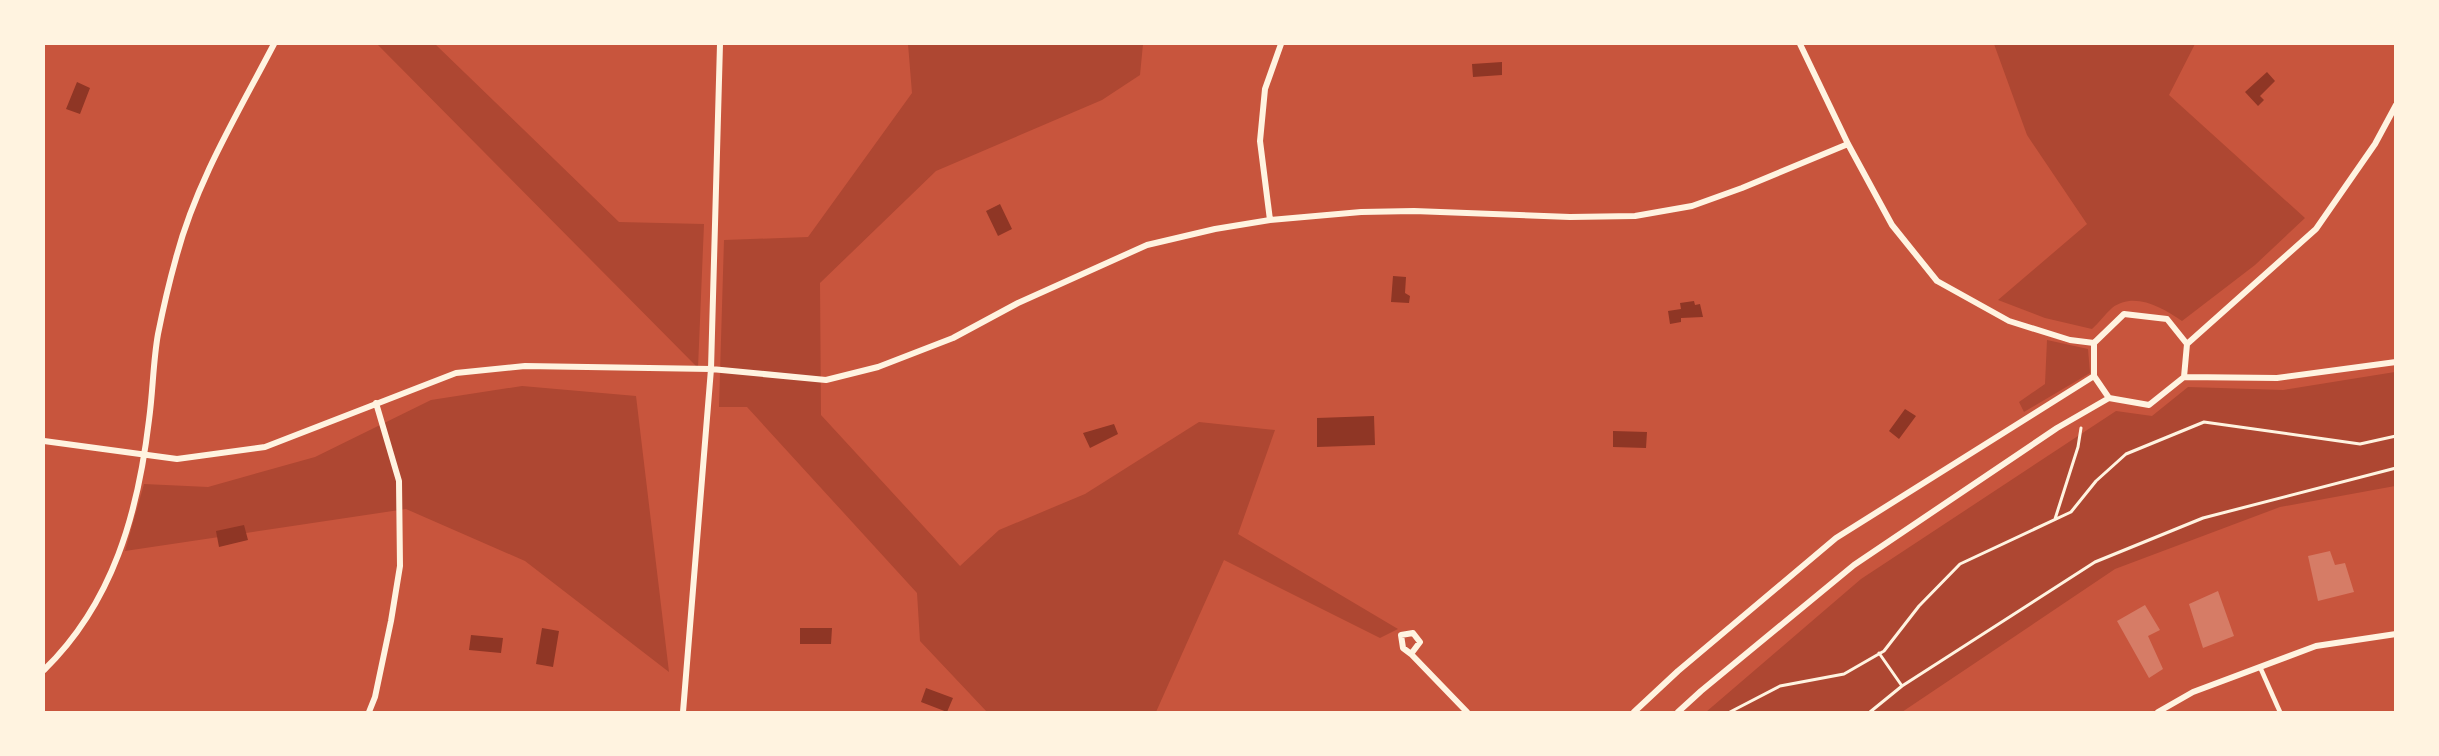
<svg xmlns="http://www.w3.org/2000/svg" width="2439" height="756" viewBox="0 0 2439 756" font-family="Commissioner,sans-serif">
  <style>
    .green { fill: #ae4732 }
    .water { fill: #8f3625 }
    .building { fill: #d67c66 }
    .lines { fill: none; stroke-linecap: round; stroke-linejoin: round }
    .path { stroke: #fff3e0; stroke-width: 3 }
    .service { stroke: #fff3e0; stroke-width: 4.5 }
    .minor { stroke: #fff3e0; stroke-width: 6 }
  </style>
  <rect width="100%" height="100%" fill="#c8553d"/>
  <!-- green -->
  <path class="green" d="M377,44h58l184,178 85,2 -6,144z
    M908,44h235l-3,31 -38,25 -166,71 -116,112 1,132 139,151 39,-36 86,-36 114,-72 76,8 -37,104 160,95 -18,9 -156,-78 -68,152h-169l-67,-71 -3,-48 -170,-186h-28l5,-167 84,-3 104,-144z
    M1994,44h201l-26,51 136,123 -50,47 -73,56c-19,-13 -48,-30 -70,-13 -7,6 -13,15 -20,21l-47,-11 -47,-18 89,-76 -60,-89z
    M2047,340l41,9 2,24 -66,39 -5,-10 26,-18z
    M2395,372v114l-115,21 -165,62 -213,143h-196l155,-133 255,-168 36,5 36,-29 95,3z
    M522,386l114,10 33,276 -144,-111 -119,-52 -281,42 19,-67 64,3 107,-30 116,-57z"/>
  <!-- water -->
  <path class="water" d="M1502,62v13l-29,2 -1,-13z
    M2267,72l8,9 -15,15 4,4 -6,6 -13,-14z
    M77,82l13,6 -10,26 -14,-5z
    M1000,204l12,25 -14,7 -12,-25z
    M1393,276l13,1 -1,16 5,3 -1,7 -18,-1z
    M1694,301l1,4 5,-1 3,13 -22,1v4l-11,2 -2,-13 13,-2 -1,-6z
    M1905,409l11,7 -17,23 -10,-8z
    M1374,416l1,29 -58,2v-29z
    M1114,424l4,10 -28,14 -7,-15z
    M1613,431l34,1 -1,16 -33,-1z
    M244,525l4,15 -29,7 -3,-16z
    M542,628l17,3 -6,36 -17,-3z
    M800,628h32l-1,16h-31z
    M471,635l32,3 -2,15 -32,-3z
    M926,688l27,10 -6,14 -26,-10z"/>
  <!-- building -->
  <path class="building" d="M2330,551l5,14 10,-2 9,29 -36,9 -10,-45z
    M2218,591l16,45 -31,12 -14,-44z
    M2145,605l15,25 -12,6 15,33 -14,9 -32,-57z"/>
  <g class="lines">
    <!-- path -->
    <path class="path" d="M2055,519l23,-72 3,-19
      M1879,653l23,33
      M1730,712l50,-26 64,-12 40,-23 35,-45 41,-42 111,-52 25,-31 30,-27 78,-32 156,22 36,-8
      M1870,712l32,-26 193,-124 108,-44 193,-50"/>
    <!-- service -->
    <path class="service" d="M2260,667l20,45"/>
    <!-- minor -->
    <path class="minor" d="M1800,44l48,100 44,81 45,56 72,40 61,19 24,3
      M1270,220l-10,-79 5,-52 16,-45
      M2124,314l43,5 20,25 -3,33 -35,28 -40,-7 -15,-22v-33z
      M2187,344l129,-115 59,-85 21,-39
      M2184,377l93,1 119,-16
      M44,441l133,18 88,-12 191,-74 69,-7 186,3 115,11 52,-13 75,-29 65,-35 129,-58 68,-16 55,-9 91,-8 53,-1 156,6 65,-1 57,-10 50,-18 106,-44
      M1413,633l7,9 -9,12 -8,-6 -2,-13z
      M1411,654l56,58
      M44,670c69,-67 94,-157 105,-250 4,-29 4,-58 9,-86 5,-25 11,-51 18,-76 20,-76 62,-145 98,-214
      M369,712l6,-15 16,-76 9,-55 -1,-85 -23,-78
      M683,712l28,-343 9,-325
      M1634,712l44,-41 158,-133 258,-162
      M1678,712l23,-21 153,-126 203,-137 52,-30
      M2158,712l35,-20 123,-46 80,-12"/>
  </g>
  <!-- border -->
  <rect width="2439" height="756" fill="none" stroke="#fff3e0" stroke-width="90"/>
</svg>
